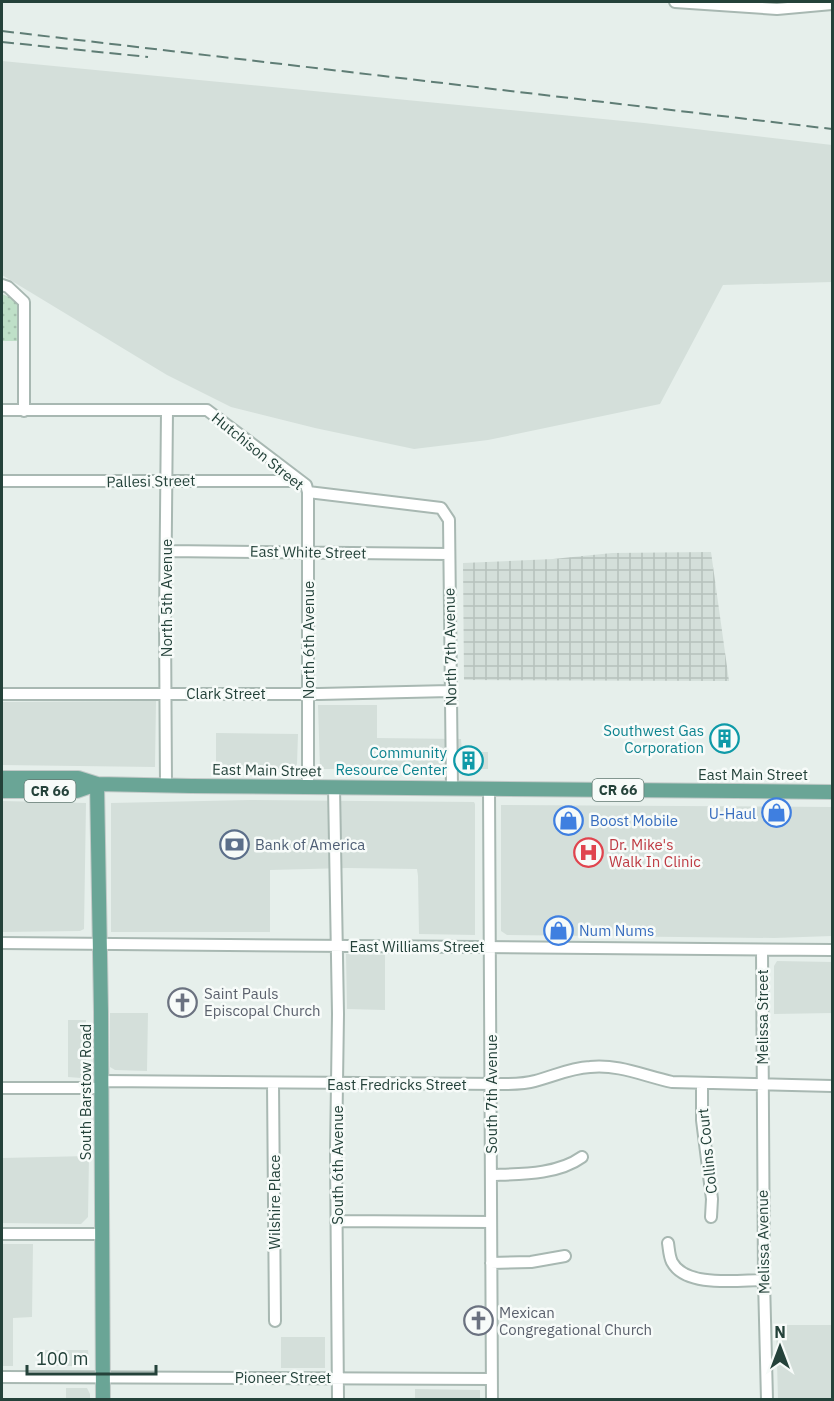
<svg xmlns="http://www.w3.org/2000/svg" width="834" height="1401" viewBox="0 0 834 1401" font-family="'IBM Plex Sans',sans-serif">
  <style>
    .built { fill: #d4dfda }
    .industrial { fill: url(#industrial-grid) }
    .grass { fill: url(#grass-dots) }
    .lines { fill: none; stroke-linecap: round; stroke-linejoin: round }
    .minor-casing { stroke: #a8b8b2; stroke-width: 14 }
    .major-casing { stroke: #c2cac8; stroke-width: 16 }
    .minor { stroke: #fff; stroke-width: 10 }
    .major { stroke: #6aa596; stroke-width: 14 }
    .rail { stroke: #5f7d75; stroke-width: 2; stroke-dasharray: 12 6; stroke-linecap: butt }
    .labels { text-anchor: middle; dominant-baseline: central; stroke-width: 5; stroke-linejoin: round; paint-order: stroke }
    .shield { fill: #f7fbf9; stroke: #637a73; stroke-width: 1.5 }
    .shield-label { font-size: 14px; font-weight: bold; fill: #24423a }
    .street-label { font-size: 15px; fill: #24423a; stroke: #f7fbf9 }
    .culture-label { font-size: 15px; fill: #0d838f; stroke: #f7fbf9; text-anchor: end }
    .shop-label { font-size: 15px; fill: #366cbe; stroke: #f7fbf9; text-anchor: start }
    .service-label { font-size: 15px; fill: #4e5e75; stroke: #f7fbf9; text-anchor: start }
    .health-label { font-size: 15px; fill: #be3a42; stroke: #f7fbf9; text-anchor: start }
    .worship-label { font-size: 15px; fill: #5b616d; stroke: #f7fbf9; text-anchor: start }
  </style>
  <defs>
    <pattern id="industrial-grid" width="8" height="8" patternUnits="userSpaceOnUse" patternTransform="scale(1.5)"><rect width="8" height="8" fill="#d4dfda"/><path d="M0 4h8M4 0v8" fill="none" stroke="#b6c1bc"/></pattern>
    <pattern id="grass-dots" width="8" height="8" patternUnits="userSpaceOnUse" patternTransform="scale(1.5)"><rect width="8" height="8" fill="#bfe0c8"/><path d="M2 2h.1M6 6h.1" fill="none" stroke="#a4c1ad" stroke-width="1.8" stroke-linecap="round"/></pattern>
  </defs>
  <rect width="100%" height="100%" fill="#e6efeb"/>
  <!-- built -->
  <path class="built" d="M2,61l642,62 188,22v137l-109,3 -63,119 -172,36 -74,9 -99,-21 -84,-21 -64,-32 -165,-100z
    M156,701l-1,66 -153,-2v-63z
    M318,705h59v33l84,1 1,13h26v17h-168z
    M216,733l82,1 -1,30 -3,5 -78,-2z
    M250,800l224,2 1,2v131l-56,-1 -1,-58 -1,-7 -70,-1 -77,2v62h-159v-129z
    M2,801l84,2 -2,126 -4,2 -78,1z
    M501,805l331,2v129l-58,2 -267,-3 -6,-4z
    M346,954l39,1v55l-38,-1z
    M777,961l55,1v51l-58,1v-48z
    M110,1013h38l-1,58 -32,-1 -5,-3z
    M68,1020h18v55l-5,3 -13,-1z
    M89,1156l-1,61 -7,7 -79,-1v-65z
    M2,1244h31l-1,73 -19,1v48h-11z
    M832,1325v74h-54l-2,-74z
    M281,1337h44v31h-44z
    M41,1350h47l1,12 -5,4h-43z
    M66,1388h21l3,6v5h-24z
    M415,1389l65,1v9h-65z"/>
  <!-- industrial -->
  <path class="industrial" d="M711,552l18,129 -265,-1 -1,-117 90,-4 59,-6z"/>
  <!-- grass -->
  <path class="grass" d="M2,294l10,4 8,9 -2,34h-16z"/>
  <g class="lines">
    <defs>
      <path id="minor" d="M675,2l102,7 55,-5
        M2,285l6,2 16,15v109
        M2,410h205l99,75 2,7 133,16 8,12 3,268
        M2,481h298
        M308,492v295
        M166,551l283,3
        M2,694h317l131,-3
        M166,786l-1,-165 2,-211
        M334,787l4,227 -2,138 2,248
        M489,789l3,611
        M2,943l830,7
        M762,950l2,330 3,120
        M101,1081l402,3c10,0 22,0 32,-3 19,-5 35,-13 55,-14 29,-3 54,9 82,15l160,4
        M273,1083l2,238
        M702,1084v36l10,79 -1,18
        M2,1088h99
        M491,1175c29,-1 66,0 91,-18
        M336,1221l155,1
        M2,1234h100
        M668,1243c1,6 1,13 4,19 14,26 66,18 92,18
        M491,1263l40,-1 34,-6
        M2,1377l490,2"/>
      <path id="major" d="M2,778h76l19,6 94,2 641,6
        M97,784l4,228 2,388
        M2,791h75l20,-7"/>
    </defs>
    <!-- minor casing -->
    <use href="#minor" class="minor-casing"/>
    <!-- major casing -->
    <use href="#major" class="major-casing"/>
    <!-- minor -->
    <use href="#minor" class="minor"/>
    <!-- major -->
    <use href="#major" class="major"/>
    <!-- rail -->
    <path class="rail" d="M2,31l830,98
      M2,42l146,15"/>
  </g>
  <!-- icons -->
  <defs>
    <symbol id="building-ring" viewBox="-11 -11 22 22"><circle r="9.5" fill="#f7fbf9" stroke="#0f9aa8" stroke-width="1.5"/><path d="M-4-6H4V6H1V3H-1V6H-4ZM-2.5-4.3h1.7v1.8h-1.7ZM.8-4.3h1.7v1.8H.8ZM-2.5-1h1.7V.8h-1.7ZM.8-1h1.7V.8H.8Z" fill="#0f9aa8"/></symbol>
    <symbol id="shop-ring" viewBox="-11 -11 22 22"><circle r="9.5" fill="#f7fbf9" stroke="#3f7fe0" stroke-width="1.5"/><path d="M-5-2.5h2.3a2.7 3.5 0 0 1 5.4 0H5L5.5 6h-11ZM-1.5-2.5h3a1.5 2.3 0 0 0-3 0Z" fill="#3f7fe0"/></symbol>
    <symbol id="bank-ring" viewBox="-11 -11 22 22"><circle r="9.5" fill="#f7fbf9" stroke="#5c6f8a" stroke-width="1.5"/><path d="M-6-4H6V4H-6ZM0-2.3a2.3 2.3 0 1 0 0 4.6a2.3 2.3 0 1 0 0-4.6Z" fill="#5c6f8a"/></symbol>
    <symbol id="hospital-ring" viewBox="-11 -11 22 22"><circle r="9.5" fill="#f7fbf9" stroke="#e0444e" stroke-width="1.5"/><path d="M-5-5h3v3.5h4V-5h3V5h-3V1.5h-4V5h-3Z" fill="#e0444e"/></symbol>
    <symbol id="church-ring" viewBox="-11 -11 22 22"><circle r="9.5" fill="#f7fbf9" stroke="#6b7280" stroke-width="1.5"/><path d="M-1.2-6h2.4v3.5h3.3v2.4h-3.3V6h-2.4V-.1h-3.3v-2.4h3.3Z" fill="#6b7280"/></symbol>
  </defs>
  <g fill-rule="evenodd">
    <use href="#building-ring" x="708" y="722" width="33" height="33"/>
    <use href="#building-ring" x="452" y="744" width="33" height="33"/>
    <use href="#shop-ring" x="760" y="796" width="33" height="33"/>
    <use href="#shop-ring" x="552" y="804" width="33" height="33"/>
    <use href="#bank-ring" x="218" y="828" width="33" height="33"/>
    <use href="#hospital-ring" x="572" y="836" width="33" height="33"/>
    <use href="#shop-ring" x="542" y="914" width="33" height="33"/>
    <use href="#church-ring" x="166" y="986" width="33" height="33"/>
    <use href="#church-ring" x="462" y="1304" width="33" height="33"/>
  </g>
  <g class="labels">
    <!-- shield labels -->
    <g class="shield">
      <rect x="592.5" y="779" width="51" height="22" rx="4.5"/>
      <rect x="24.5" y="780" width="51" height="22" rx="4.5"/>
    </g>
    <g class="shield-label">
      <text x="618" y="790">CR 66</text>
      <text x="50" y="791">CR 66</text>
    </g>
    <!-- street labels -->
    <g class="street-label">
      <text transform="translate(258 451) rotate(39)">Hutchison Street</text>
      <text transform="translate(151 481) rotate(-1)">Pallesi Street</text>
      <text transform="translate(308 552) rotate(1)">East White Street</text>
      <text transform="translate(166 598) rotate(-90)">North 5th Avenue</text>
      <text transform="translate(308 640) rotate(-90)">North 6th Avenue</text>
      <text transform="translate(450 647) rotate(-91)">North 7th Avenue</text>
      <text x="226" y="693">Clark Street</text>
      <text transform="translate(267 770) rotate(1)">East Main Street</text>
      <text x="753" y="774">East Main Street</text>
      <text x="417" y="946">East Williams Street</text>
      <text transform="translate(762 1017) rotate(-90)">Melissa Street</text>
      <text x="397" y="1084">East Fredricks Street</text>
      <text transform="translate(85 1092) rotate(-90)">South Barstow Road</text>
      <text transform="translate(491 1094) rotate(-90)">South 7th Avenue</text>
      <text transform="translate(707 1151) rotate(-96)">Collins Court</text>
      <text transform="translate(337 1165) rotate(-90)">South 6th Avenue</text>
      <text transform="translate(274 1202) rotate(-90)">Wilshire Place</text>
      <text transform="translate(763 1242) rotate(-91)">Melissa Avenue</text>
      <text x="283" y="1377">Pioneer Street</text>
    </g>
    <!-- culture labels -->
    <g class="culture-label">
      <text x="704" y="730">Southwest Gas<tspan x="704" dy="17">Corporation</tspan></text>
      <text x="447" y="752">Community<tspan x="447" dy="17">Resource Center</tspan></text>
    </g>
    <!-- shop labels -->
    <g class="shop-label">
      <text x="756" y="813" text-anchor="end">U-Haul</text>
      <text x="590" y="820">Boost Mobile</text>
      <text x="579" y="930">Num Nums</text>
    </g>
    <!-- service labels -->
    <g class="service-label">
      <text x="255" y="844">Bank of America</text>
    </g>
    <!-- health labels -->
    <g class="health-label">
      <text x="609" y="844">Dr. Mike's<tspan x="609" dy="17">Walk In Clinic</tspan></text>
    </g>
    <!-- worship labels -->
    <g class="worship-label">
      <text x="204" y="993">Saint Pauls<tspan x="204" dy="17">Episcopal Church</tspan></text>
      <text x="499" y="1312">Mexican<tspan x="499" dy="17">Congregational Church</tspan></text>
    </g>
  </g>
  <!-- border -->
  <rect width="834" height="1401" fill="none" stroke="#24423a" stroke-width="6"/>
  <!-- north arrow -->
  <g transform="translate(780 1347)" stroke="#f7fbf9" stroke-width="4.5" paint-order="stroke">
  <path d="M0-4.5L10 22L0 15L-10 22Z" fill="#24423a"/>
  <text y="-9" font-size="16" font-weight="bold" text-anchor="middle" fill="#24423a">N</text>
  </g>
  <!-- scale -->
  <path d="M27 1365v9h129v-9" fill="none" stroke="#24423a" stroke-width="3"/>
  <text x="36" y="1365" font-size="18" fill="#24423a" stroke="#f7fbf9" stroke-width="4.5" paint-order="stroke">100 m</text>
</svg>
